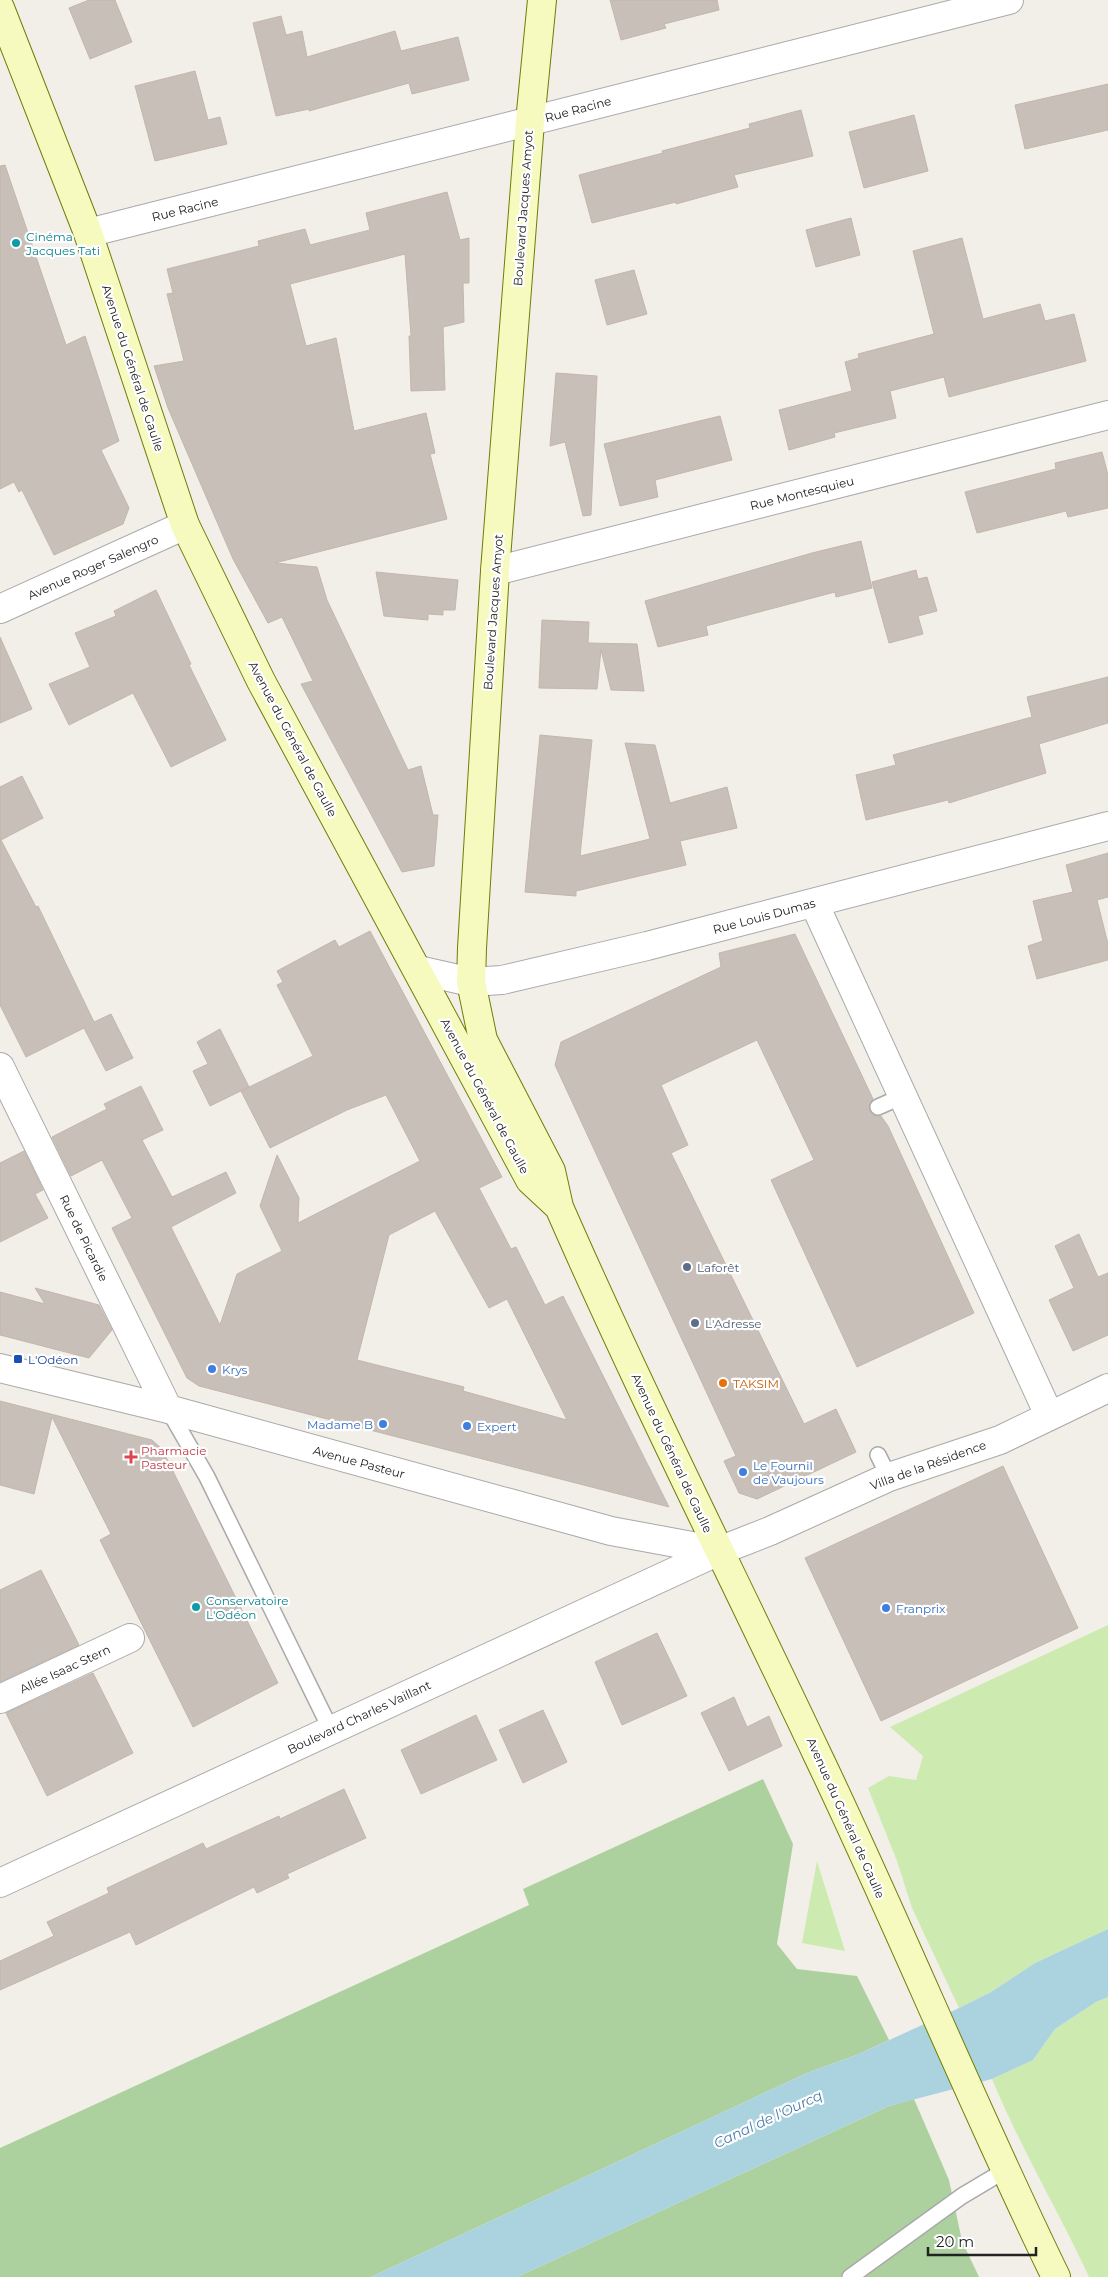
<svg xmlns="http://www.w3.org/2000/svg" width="1108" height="2277" viewBox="0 0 1108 2277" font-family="Montserrat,sans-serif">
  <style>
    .grass { fill: #cdebb0 }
    .forest { fill: #add19e }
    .water { fill: #aad3df }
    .building { fill: #c7bfb8; stroke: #c4b6ab; fill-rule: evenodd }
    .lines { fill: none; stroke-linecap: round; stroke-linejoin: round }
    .lane-casing { stroke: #a9a9a9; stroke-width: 18 }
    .street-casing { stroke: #a9a9a9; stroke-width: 30 }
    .secondary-casing { stroke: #707d05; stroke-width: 30 }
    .lane { stroke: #fff; stroke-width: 15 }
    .street { stroke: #fff; stroke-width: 28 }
    .secondary { stroke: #f7fabf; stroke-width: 28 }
    .culture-dot { fill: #0f9aa8; stroke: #fff; stroke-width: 2 }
    .service-dot { fill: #5c6f8a; stroke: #fff; stroke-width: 2 }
    .transit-dot { fill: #1a4fb4; stroke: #fff; stroke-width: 2 }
    .shop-dot { fill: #3f7fe0; stroke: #fff; stroke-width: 2 }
    .food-dot { fill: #e8710a; stroke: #fff; stroke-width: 2 }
    .health-dot { fill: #e0444e; stroke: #fff; stroke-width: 2 }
    .labels { text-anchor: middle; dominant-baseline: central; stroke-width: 4.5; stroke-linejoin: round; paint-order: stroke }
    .street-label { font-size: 12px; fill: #222; stroke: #fff }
    .culture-label { font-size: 12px; fill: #0d838f; stroke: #fff; text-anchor: start }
    .service-label { font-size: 12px; fill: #4e5e75; stroke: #fff; text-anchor: start }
    .transit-label { font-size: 12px; fill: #164399; stroke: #fff; text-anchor: start }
    .shop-label { font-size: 12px; fill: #366cbe; stroke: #fff; text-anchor: start }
    .food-label { font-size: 12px; fill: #c56008; stroke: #fff; text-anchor: start }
    .health-label { font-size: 12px; fill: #be3a42; stroke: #fff; text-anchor: start }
    .water-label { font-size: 14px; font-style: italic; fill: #4a7aab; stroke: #fff }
  </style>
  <rect width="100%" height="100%" fill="#f2efe9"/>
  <!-- grass -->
  <path class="grass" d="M1108,1625v304l-73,34 -44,29 -32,16 -47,-100 -15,-47 -29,-73 21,-12 27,4 7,-24 -33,-29z
    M817,1861l28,90 -43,-8z
    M1108,1997v280h-19c-31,-67 -69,-130 -97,-198l41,-19 22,-31 41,-27z"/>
  <!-- forest -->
  <path class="forest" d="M763,1779l30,65 -16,100 20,25 60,7 32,64 -30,14 -52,19 -436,204h-371v-129l529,-243 -6,-16z
    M914,2099l35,81 13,61 17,36h-462l372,-171z"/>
  <!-- water -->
  <path class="water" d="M1108,1929v68l-12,5 -41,27 -22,31 -41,19 -103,27 -372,171h-146l436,-204 52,-19 100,-46 32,-16 44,-29z"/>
  <!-- building -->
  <path class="building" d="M89,0h26l17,42 -42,17 -21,-51z
    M610,0h107l2,10 -55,14 2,4 -45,12z
    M281,16l5,19 16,-4 5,26 88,-26 6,20 57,-14 11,43 -57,14 -3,-11 -100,28v-2l-33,7 -23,-93z
    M195,71l13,49 12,-3 7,27 -72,17 -20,-75z
    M1108,84v46l-83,19 -10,-44z
    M801,110l12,46 -79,19 4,12 -62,17v-2l-84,21 -13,-48 84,-22 -1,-2 88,-23 -1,-4z
    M914,115l14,56 -64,17 -15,-56z
    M5,165l61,180 19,-9 34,105 -18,9 28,58 -6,16 -69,31 -32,-65 -3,2 -5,-10 -14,7v-323z
    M447,192l13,48 9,-2v45h-6l1,39 -21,5 2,63 -34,1 -2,-55h2l-6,-82 -115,30 16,62 30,-8 18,93 72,-18 9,40 -5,1 17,65 -172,44 42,4 10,33 81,170 13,-4 12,49h5l-4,51 -32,6 -101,-188 12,-3 -31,-64 -14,6 -35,-64 -65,-151 -14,-42 30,-5 -17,-67 6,-1 -6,-24 92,-23 -1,-5 47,-12 5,16 60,-15 -4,-17z
    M851,218l9,37 -44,12 -10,-37z
    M962,238l21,81 57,-15 5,17 29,-7 12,47 -137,36 -5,-20 -54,14 6,27 -62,15 1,4 -46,13 -10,-40 73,-19 -7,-29 14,-4 -1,-4 76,-20 -21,-83z
    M634,270l13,44 -40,11 -12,-45z
    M556,373l41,3 -6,139 -8,1 -18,-74 -15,4z
    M720,416l12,44 -77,20 3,17 -38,9 -16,-62z
    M1102,452l6,23v33l-40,9 -2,-6 -89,22 -12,-41 91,-23 -1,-6z
    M861,541l11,47 -36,9 -1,-5 -129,34 2,9 -50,12 -13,-46 167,-48z
    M916,570l2,9 9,-2 10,34 -19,5 5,18 -34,9 -17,-61z
    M376,572l82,8 -3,30h-12v5l-15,-1v6l-44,-4z
    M156,590l35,74 -2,1 37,75 -55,27 -38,-74 -64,32 -20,-41 41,-17 -15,-34 41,-17 -2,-5z
    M542,620l47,2 -1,21 49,1 7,47 -33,-1 -10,-40 -4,39 -58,-1z
    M0,637l32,72 -32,14z
    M1108,677v46l-69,21 7,29 -97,30 -1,-3 -82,20 -10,-45 40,-10 -3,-10 139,-38 -5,-20z
    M540,735l52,5 -12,116 70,-17 -25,-96 30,2 15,58 57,-16 10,41 -57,13 6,24 -110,26v5l-51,-4z
    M22,776l21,42 -42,22 35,67 2,-1 56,116 17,-8 22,44 -27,13 -22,-43 -58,29 -26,-52v-218z
    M1108,853v44l-11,3 11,44v16l-71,19 -9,-33 15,-5 -10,-40 40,-9 -7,-27z
    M370,931l132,246 -23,11 32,61 5,-2 29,58 18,-9 106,211 -470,-121 -12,-8 -75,-150 20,-10 -30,-58 -31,16 -19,-39 55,-28 -3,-5 37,-18 22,44 -21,10 30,57 54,-25 10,21 -65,34 49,98 17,-51 45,-23 -22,-45 17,-51 22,43 -1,25 122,-62 -34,-66 -39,15 -77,38 -29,-57 72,-35 -36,-71 6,-3 -6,-11 58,-31 4,7zM435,1211l54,97 18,-9 60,121 -104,-29 1,-4 -107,-27 32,-125z
    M795,934l78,165 -4,7 1,5 3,4 8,1 7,10 86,187 -117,54 -86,-187 43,-20 -57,-120 -96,45 27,60 -17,8 133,271 32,-15 20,43 -99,47 -18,-6 -15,-32 12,-5 -181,-391 6,-23 160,-75 -2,-14z
    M220,1029l29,58 -39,19 -17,-35 15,-7 -11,-22z
    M24,1151l19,39 -8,4 13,24 -48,24v-79z
    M1079,1234l19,43 10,-4v62l-35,16 -24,-51 25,-12 -19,-42z
    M35,1288l64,17 13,25 -23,28 -89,-23v-43l45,12z
    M0,1401l152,39 10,9 116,234 -85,44 -93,-187 11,-6 -59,-117 -18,77 -34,-9z
    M1003,1466l75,162 -197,93 -76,-163z
    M41,1570l38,75 -79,37v-92z
    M657,1633l30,63 -65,29 -27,-63z
    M93,1673l40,80 -86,43 -41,-83z
    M734,1697l13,30 22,-11 13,30 -53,25 -28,-58z
    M543,1710l24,52 -44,21 -24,-53z
    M476,1715l21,45 -76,34 -20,-44z
    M344,1789l22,49 -79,36 2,4 -32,15 -3,-6 -118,58 -6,-13 -130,58v-29l54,-25 -7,-14 62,-29 -2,-5 96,-45 3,6 73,-33 1,3z"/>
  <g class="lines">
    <defs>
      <path id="lane" d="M878,1107l25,-11
        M168,1409l39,68 124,253
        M878,1455l11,22
        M850,2277l112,-81 42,-25"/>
      <path id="street" d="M88,233l921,-233
        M495,571l613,-156
        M0,609l185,-84
        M814,903l235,512
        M418,970l53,12 31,-2 145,-34 461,-120
        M0,1067l168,342
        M0,1368l168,41 443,122 108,20
        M0,1699l130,-61
        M0,1883l719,-332 51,-20 119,-54 111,-37 108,-52"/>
      <path id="secondary" d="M542,0l-12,122 -35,449 -23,377 -1,34 12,58 68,131 8,36
        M0,8l88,225 97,292 76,156 269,499 29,27c81,185 172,365 258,547 83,173 155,351 239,523"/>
    </defs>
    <!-- lane casing -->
    <use href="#lane" class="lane-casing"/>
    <!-- street casing -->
    <use href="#street" class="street-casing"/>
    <!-- secondary casing -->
    <use href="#secondary" class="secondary-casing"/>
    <!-- lane -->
    <use href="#lane" class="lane"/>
    <!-- street -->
    <use href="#street" class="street"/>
    <!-- secondary -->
    <use href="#secondary" class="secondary"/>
  </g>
  <!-- markers -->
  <g class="culture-dot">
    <circle cx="16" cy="243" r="5"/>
    <circle cx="196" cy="1607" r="5"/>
  </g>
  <g class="service-dot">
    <circle cx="687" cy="1267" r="5"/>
    <circle cx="695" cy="1323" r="5"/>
  </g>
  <rect class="transit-dot" x="13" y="1354" width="10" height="10" rx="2.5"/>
  <g class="shop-dot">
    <circle cx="212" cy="1369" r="5"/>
    <circle cx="383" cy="1424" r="5"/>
    <circle cx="467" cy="1426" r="5"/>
    <circle cx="743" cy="1472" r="5"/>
    <circle cx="886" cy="1608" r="5"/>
  </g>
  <circle class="food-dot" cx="723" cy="1383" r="5"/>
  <path class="health-dot" d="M128.5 1449.5h5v5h5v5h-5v5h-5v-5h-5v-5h5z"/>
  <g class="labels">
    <!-- street labels -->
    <g class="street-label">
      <text transform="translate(578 109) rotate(-15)">Rue Racine</text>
      <text transform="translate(523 208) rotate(-86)">Boulevard Jacques Amyot</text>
      <text transform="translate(185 209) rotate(-14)">Rue Racine</text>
      <text transform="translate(133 368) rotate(72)">Avenue du Général de Gaulle</text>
      <text transform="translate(802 493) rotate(-14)">Rue Montesquieu</text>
      <text transform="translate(93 567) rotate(-24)">Avenue Roger Salengro</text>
      <text transform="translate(493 612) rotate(-86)">Boulevard Jacques Amyot</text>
      <text transform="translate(293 739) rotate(62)">Avenue du Général de Gaulle</text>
      <text transform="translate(764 916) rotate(-15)">Rue Louis Dumas</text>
      <text transform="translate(485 1096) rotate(62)">Avenue du Général de Gaulle</text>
      <text transform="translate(84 1238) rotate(64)">Rue de Picardie</text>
      <text transform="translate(672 1453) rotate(65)">Avenue du Général de Gaulle</text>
      <text transform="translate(359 1462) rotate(15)">Avenue Pasteur</text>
      <text transform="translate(928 1465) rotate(-20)">Villa de la Résidence</text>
      <text transform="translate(65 1669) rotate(-25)">Allée Isaac Stern</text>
      <text transform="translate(359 1717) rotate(-25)">Boulevard Charles Vaillant</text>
      <text transform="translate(846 1818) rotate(66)">Avenue du Général de Gaulle</text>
    </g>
    <!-- culture labels -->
    <g class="culture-label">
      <text x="26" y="236">Cinéma<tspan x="26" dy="14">Jacques Tati</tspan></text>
      <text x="206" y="1600">Conservatoire<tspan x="206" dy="14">L'Odéon</tspan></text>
    </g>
    <!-- service labels -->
    <g class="service-label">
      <text x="697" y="1267">Laforêt</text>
      <text x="705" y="1323">L'Adresse</text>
    </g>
    <!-- transit labels -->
    <g class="transit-label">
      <text x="28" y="1359">L'Odéon</text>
    </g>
    <!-- shop labels -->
    <g class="shop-label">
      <text x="222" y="1369">Krys</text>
      <text x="373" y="1424" text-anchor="end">Madame B</text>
      <text x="477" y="1426">Expert</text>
      <text x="753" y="1465">Le Fournil<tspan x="753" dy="14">de Vaujours</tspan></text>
      <text x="896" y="1608">Franprix</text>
    </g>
    <!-- food labels -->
    <g class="food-label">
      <text x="733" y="1383">TAKSIM</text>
    </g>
    <!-- health labels -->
    <g class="health-label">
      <text x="141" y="1450">Pharmacie<tspan x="141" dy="14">Pasteur</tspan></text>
    </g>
    <!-- water labels -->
    <g class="water-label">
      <text transform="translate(768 2119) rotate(-25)">Canal de l'Ourcq</text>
    </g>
  </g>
  <!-- scale -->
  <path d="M928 2247v8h108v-8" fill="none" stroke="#222222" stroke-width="2.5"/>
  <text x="936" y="2247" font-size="15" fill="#222222" stroke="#ffffff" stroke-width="4" paint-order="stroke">20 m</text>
</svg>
